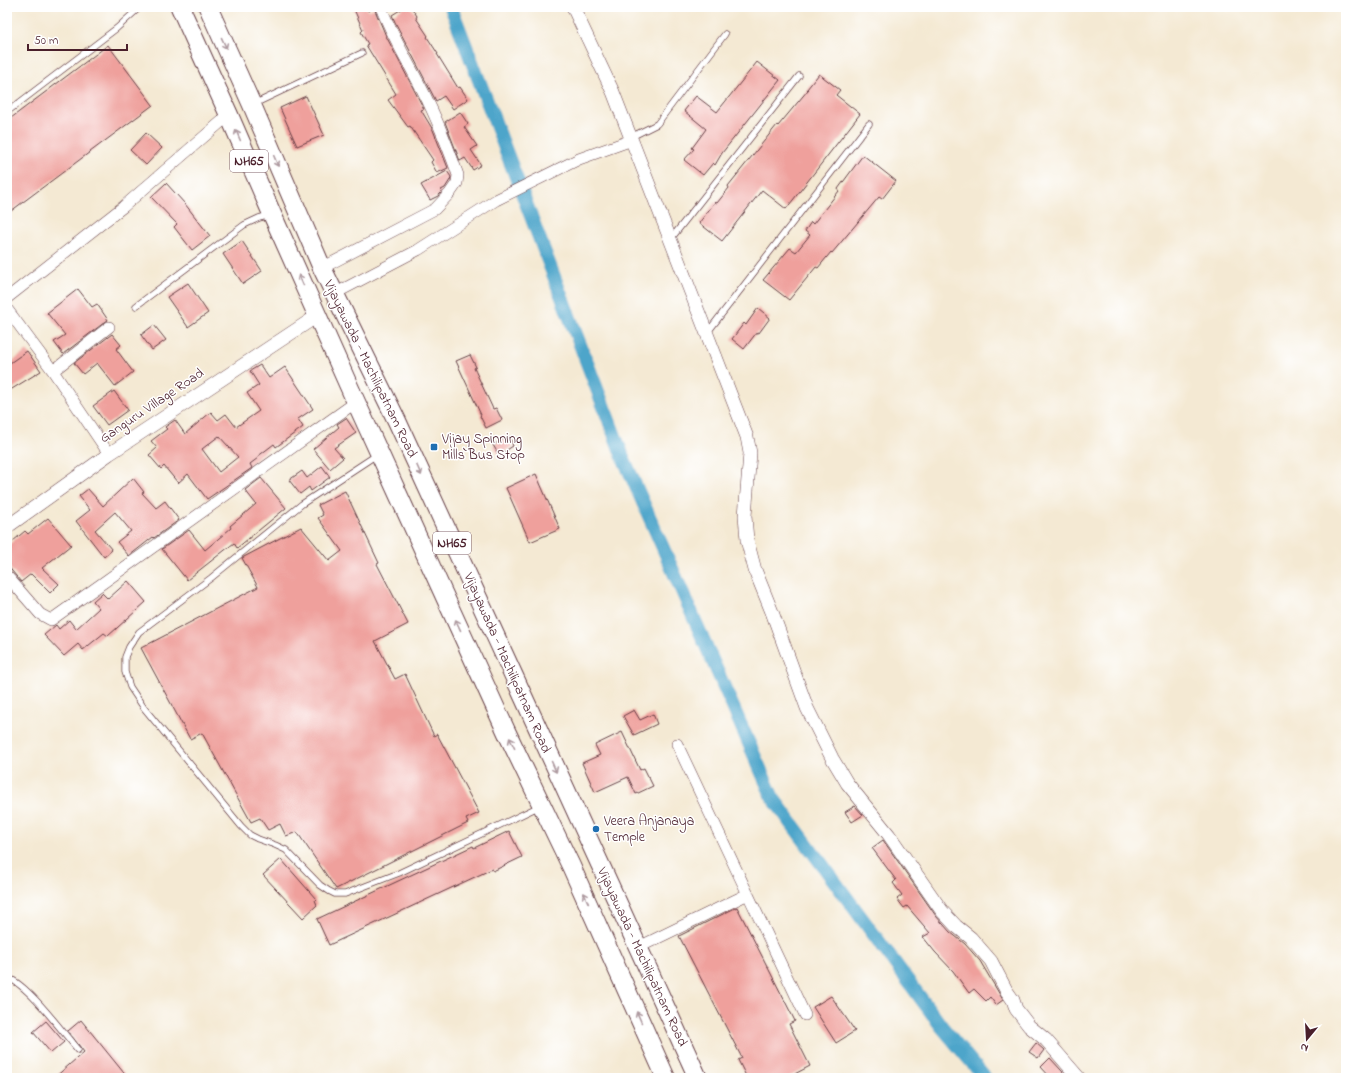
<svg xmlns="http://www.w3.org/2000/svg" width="1353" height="1085" viewBox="0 0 1353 1085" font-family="'Indie Flower',sans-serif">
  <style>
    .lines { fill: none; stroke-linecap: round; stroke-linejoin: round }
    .canal { stroke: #4da5ca; stroke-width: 14 }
    .building { fill: #efa09c; fill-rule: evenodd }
    .service-casing { stroke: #643d44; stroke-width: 7 }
    .minor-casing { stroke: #643d44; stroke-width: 12 }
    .tertiary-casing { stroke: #643d44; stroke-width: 14 }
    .trunk-casing { stroke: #643d44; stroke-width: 20 }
    .service { stroke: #fff; stroke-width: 5.5 }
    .minor { stroke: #fff; stroke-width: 11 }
    .tertiary { stroke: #fff; stroke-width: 13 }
    .trunk { stroke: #fff; stroke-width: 18 }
    .oneway { stroke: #ae9aa0 }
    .poi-dot { fill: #1f6fb2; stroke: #fff; stroke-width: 1.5 }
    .labels { text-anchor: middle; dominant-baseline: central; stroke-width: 3; stroke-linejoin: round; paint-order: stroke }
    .shield { fill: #fff; stroke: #80626b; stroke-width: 1 }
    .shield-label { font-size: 13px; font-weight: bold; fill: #4a1f2b }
    .street-label { font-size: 14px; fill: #4a1f2b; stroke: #fff }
    .poi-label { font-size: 14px; fill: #4a1f2b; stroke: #fff; text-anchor: start }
  </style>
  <rect width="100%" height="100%" fill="#fff"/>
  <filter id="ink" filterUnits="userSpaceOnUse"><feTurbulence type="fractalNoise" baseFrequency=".025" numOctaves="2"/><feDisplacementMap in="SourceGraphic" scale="8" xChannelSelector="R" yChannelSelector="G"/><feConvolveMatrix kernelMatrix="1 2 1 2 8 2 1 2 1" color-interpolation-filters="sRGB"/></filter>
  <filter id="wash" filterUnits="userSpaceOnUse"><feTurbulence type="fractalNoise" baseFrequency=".012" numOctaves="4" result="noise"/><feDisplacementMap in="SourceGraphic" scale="16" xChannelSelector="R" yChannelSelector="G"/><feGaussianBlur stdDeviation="0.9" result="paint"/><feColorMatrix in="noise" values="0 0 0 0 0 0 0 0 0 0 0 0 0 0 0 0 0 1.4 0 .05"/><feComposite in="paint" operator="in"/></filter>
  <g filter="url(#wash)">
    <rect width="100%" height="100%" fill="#f4e9d3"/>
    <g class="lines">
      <!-- canal -->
      <path class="canal" d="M451,7l172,450 150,341 169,229 43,51"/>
    </g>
    <g id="blocks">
      <!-- building -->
      <path class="building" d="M353,7h13l2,4 6,-3 12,28 38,73 -3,1 12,20 15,38 -11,5 -6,-11 2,-2 -23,-34 -2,1 -20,-27 8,-6 -30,-49 2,-1 -7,-12 2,-2z
        M405,7h6l6,9 -1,2 12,18 -1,1 11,17h-1l21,34 2,-1 8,12 -15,10 -9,-13 -8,5 -41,-79 -3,-7z
        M108,45l45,60 -146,109v-93z
        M757,62l23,18 -58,73 -7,12 -2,-2 -10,12 -19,-15 10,-11 -2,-1 14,-19 -22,-18 12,-15 21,16z
        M819,74l21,16 -4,5 24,19 -74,95 -24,-19 -40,51 -23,-18 16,-21 2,1 12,-15 -1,-2 49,-61 1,1 30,-36 -1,-1z
        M306,96l18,39 -27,11 -17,-38z
        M460,112l8,12 -4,3 13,19 -6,4 10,15 -8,5 -8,-12 -5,3 -15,-39z
        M146,133l16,15 -16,17 -16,-15z
        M863,155l33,26 -14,18 -3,-2 -47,56 -1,-1 -13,16 -2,-1 -27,33 -26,-20 27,-32 6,4 14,-17 -5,-4 6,-9 2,2 26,-33 -1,-2z
        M447,171l4,6 -1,3 -5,8 -4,2 1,2 -4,4 -8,4 -9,-15z
        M166,183l19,21 25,32 -18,14 -18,-23 3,-3 -26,-27z
        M242,241l20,30 -19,13 -20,-30z
        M188,283l20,30 -20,14 -21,-30z
        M78,289l14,18 5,-3 11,16 -3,2 -42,32 -9,-12 11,-7 -18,-22z
        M758,308l12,10 -11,15 -2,-1 -13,17 -12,-10 12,-16 2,2z
        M154,325l12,15 -14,10 -11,-15z
        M112,334l9,11 -5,4 17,23 -18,14 -18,-23 -14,11 -9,-11z
        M27,351l14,20 -34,21v-27z
        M470,355l6,12 -2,1 19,41 3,-1 6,12 -16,8 -6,-12 1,-1 -25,-54z
        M260,365l9,13 16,-11 28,42 -15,10 5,8 -27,20 -2,-3 -17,13 1,1 -8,6 2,4 -45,31 -19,-25 -10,9 -14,-17 -3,3 -12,-14 8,-7 -6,-7 16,-12 -2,-2 10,-7 10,14 26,-22 7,8 8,-6 10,13 23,-16 -12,-18 12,-8 -9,-14zM219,436l19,21 -19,15 -17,-23z
        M114,391l14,19 -21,15 -14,-19z
        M346,418l10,15 -22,15 9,10 -13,11 -17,-20 26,-22 -2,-3z
        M509,436l4,10 -14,9 -6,-10z
        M322,466l8,11 -19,14 -2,-4 -9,7 -11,-14 13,-9 5,7z
        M536,474l24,55 -30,13 -24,-54z
        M133,478l11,14 -2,1 14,15 9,-7 14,19 -25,18 -1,-1 -24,19 -12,-14 14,-11 -16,-19 -20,18 17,20 -8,7 -28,-36 14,-11 -11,-14 9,-7 15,17z
        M261,478l25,30 -49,40 -3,-5 -47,37 -25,-31 27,-19 16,20 26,-22 -1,-2 26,-22 -11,-14z
        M345,491l34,72 -2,1 31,60 -33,17 20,38 10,-5 29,62 3,-2 42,79 -13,6 2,4 -132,66 -39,-57 -11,4 -6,-12 -12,6 -8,-12 -9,4 -49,-89 -12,6 -49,-91 117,-61 -16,-29 59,-31 28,34 13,-10 -24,-33 5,-3 -5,-10z
        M48,518l23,27 -29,23 17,16 -9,9 -19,-19 -10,8 -14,-17v-19l18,-15 3,3z
        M128,581l18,21 -38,34 -4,-3 -21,17 -5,-6 -14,12 -20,-21 12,-10 3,4 10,-9 7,9 23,-21 -6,-7 9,-8 6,6z
        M634,710l6,10 13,-6 4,10 -23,11 -11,-19z
        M622,732l18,38 4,-2 9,18 -17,8 -8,-17 -33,15 -13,-29 18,-8 -5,-10z
        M855,806l8,9 -11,7 -7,-10z
        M509,831l13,26 -29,14 -1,-2 -163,76 -12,-26 156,-73 1,2z
        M883,840l53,76 14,16 15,12 15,17 23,39 -7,5 -6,-8 -4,4 -12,-12 -5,4 -16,-22 -18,-19 -12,-15 7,-4 -23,-27 -3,2 -7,-9 5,-4 -9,-12 3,-3 -24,-32z
        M281,859l35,40 -1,1 2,5 -14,13 -40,-43z
        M737,907l58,114 -6,3 21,42 -23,12h-40l-9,-18 4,-2 -63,-122z
        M831,996l24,35 -19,12 -23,-36z
        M81,1020l47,58h-74l30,-26 -16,-21z
        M46,1021l18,21 -13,11 -18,-21z
        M1036,1043l8,7 -6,8 -9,-6z
        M1050,1058l11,12 7,8h-17l-10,-11z"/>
    </g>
  </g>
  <g filter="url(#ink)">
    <use href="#blocks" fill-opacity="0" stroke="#643d44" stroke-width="1"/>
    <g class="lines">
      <defs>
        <path id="service" d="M254,104l108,-51
          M7,112l110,-84 23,-21
          M631,137l26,-13 68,-90
          M670,240l129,-164
          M136,306l108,-81 15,-7 11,-3
          M707,333l162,-209
          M378,454l-76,50 -91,74 -72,54 -10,15 -4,10v15l5,15 14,21 97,118 9,9 8,4 17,6 11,5 34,35 9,6 6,3h10l54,-21 141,-67
          M7,977c22,9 54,53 71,73"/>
        <path id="minor" d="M322,268l113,-59 15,-16 7,-10 1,-8c-12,-34 -26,-68 -43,-99 -12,-23 -25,-45 -34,-69
          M334,294l84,-44 78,-50 83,-41 53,-19
          M7,298l116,-91 106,-92
          M7,309l46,62 56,83
          M53,371l56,-44
          M7,576l33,38 11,6 305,-218
          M677,744l128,271
          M637,948l111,-54"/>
        <path id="tertiary" d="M573,7l40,85 134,345 3,16 -5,63 2,24 8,30 17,42 35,96 25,50 15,25 42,52 53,76 14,15 15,12 20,23 15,29 7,10 3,9 13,17 17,14 33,38
          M7,527l102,-73 208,-138"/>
        <path id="trunk" d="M180,7l49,108 43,99 84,188 151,331 64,133 95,212
          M208,7l44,98 70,163 75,153 301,657"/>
      </defs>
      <!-- service casing -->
      <use href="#service" class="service-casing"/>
      <!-- minor casing -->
      <use href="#minor" class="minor-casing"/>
      <!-- tertiary casing -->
      <use href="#tertiary" class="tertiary-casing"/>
      <!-- trunk casing -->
      <use href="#trunk" class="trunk-casing"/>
      <!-- service -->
      <use href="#service" class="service"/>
      <!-- minor -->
      <use href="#minor" class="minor"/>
      <!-- tertiary -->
      <use href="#tertiary" class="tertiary"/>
      <!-- trunk -->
      <use href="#trunk" class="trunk"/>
    </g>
    <!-- one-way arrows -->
    <defs><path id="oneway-shaft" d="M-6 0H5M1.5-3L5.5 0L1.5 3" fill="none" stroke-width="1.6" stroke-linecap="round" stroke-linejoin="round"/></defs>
    <g class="oneway">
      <use href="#oneway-shaft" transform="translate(224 43) rotate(65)"/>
      <use href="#oneway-shaft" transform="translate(238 135) rotate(-113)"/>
      <use href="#oneway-shaft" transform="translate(276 161) rotate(67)"/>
      <use href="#oneway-shaft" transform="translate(301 280) rotate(-114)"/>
      <use href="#oneway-shaft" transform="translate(419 470) rotate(66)"/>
      <use href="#oneway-shaft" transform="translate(458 625) rotate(-115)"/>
      <use href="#oneway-shaft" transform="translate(512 743) rotate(-116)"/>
      <use href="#oneway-shaft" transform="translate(554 767) rotate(66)"/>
      <use href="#oneway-shaft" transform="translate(586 898) rotate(-114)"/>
      <use href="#oneway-shaft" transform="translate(639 1017) rotate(-114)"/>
    </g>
  </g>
  <!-- markers -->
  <g class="poi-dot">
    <rect x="430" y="443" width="8" height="8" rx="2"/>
    <circle cx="596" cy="829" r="4"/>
  </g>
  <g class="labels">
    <!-- shield labels -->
    <g class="shield">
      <rect x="230" y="150" width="38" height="22" rx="3"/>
      <rect x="433" y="532" width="38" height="22" rx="3"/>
    </g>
    <g class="shield-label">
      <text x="249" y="161">NH65</text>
      <text x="452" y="543">NH65</text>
    </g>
    <!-- street labels -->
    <g class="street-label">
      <text transform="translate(370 369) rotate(64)">Vijayawada - Machilipatnam Road</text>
      <text transform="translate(152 406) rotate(-34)">Ganguru Village Road</text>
      <text transform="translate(507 663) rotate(66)">Vijayawada - Machilipatnam Road</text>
      <text transform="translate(642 957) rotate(65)">Vijayawada - Machilipatnam Road</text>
    </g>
    <!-- poi labels -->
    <g class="poi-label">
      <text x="442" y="439">Vijay Spinning<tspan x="442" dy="16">Mills Bus Stop</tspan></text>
      <text x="604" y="821">Veera Anjanaya<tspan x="604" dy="16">Temple</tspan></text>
    </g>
  </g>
  <!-- margin -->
  <rect width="1353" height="1085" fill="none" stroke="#fff" stroke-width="24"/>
  <!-- north arrow -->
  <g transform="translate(1307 1039) rotate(198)" stroke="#ffffff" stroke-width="3" paint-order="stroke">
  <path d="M0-3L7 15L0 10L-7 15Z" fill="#4a1f2b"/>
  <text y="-6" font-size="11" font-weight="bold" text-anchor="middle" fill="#4a1f2b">N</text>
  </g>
  <!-- scale -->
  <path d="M28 44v6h99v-6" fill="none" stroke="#4a1f2b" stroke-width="2"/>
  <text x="34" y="44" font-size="12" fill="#4a1f2b" stroke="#ffffff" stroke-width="3" paint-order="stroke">50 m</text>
</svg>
